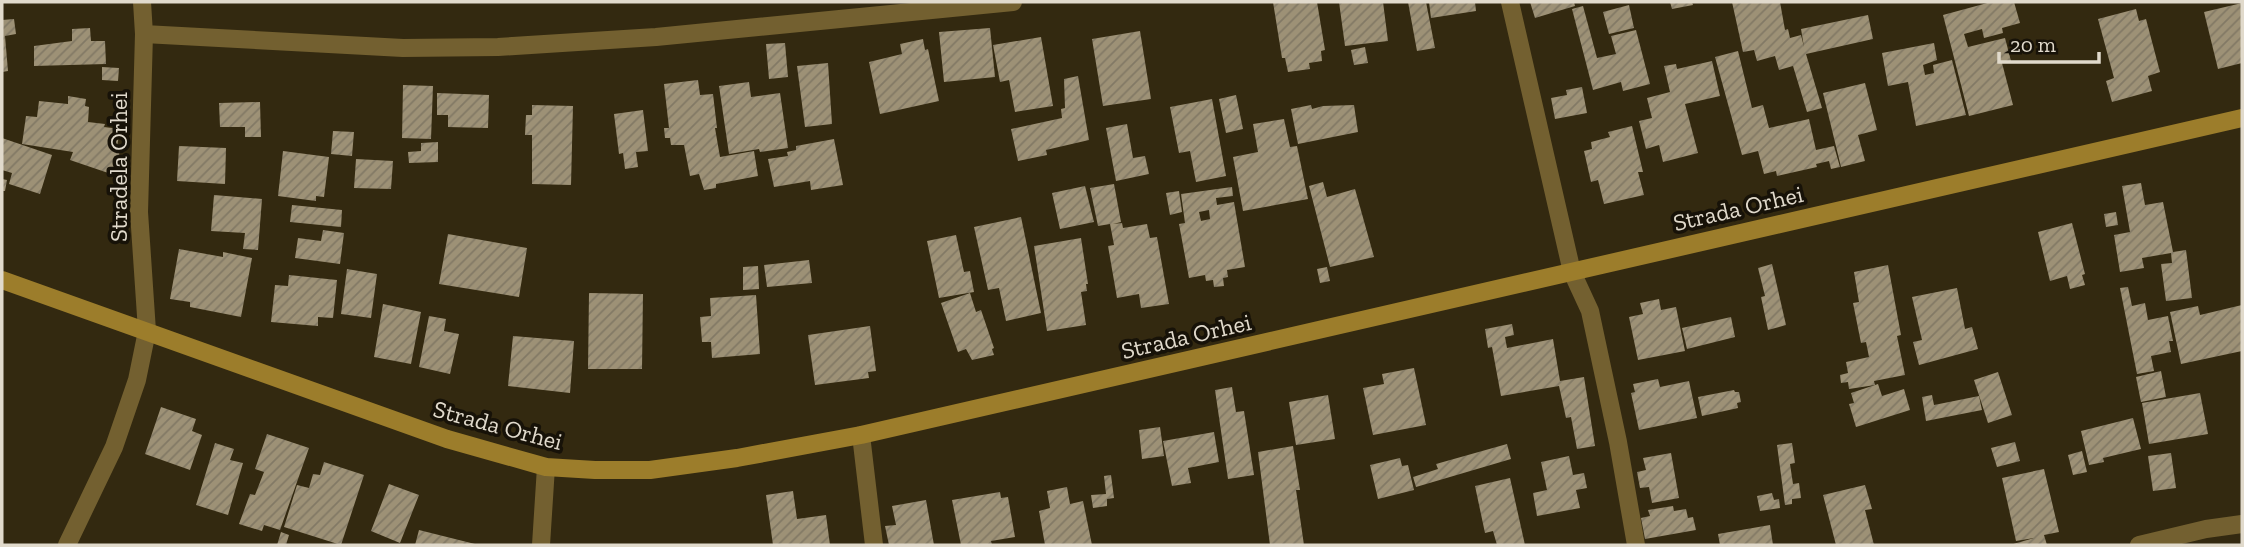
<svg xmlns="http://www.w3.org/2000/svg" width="2244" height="547" viewBox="0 0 2244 547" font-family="'Zilla Slab',serif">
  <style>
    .building { fill: url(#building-hatch); fill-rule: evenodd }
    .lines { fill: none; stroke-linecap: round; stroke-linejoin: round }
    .street { stroke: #736030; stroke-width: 18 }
    .secondary { stroke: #9c7d2b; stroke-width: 18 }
    .labels { text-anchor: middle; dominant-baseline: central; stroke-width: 7; stroke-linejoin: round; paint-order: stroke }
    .street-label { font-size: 24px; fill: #e1dacc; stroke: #171208 }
  </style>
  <defs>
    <pattern id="building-hatch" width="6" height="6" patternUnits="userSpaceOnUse" patternTransform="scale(1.75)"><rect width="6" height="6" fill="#9d9176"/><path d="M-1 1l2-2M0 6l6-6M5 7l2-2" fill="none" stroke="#827965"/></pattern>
  </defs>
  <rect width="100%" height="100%" fill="#332910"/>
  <!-- building -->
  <path class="building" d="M1273,2h44l8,48 -4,1 1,10 -13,2 1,6 -22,3 -3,-14h-3z
    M1339,2h44l5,39 -43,5z
    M1408,2h18l9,46 -18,3z
    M1429,2h46l1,9 -45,7z
    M1530,2h44l1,4 -40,12z
    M1670,2h22l1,3 -21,4z
    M1732,2h48l5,28 3,-1 2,9 11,-3 3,12 -3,-18 67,-14 5,24 -67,15 16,54 -15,4 -14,-46 -14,4 -4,-14 -18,5 -3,-11 -11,2z
    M1991,2h23l6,21 -18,5 1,5 -19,5 -2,-9 -18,5 4,13 37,-9 6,23 -9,2 11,42 -44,11 -26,-101z
    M2242,3v60l-24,6 -14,-57z
    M1629,5l5,23 -25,6 -6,-22z
    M1583,6l14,52 19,-4 -5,-18 25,-6 14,54 -27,7 -2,-9 -28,8 -21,-81z
    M2136,9l3,12 7,-2 14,53 -12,4 4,15 -40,11 -6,-21 8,-3 -16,-59z
    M14,19l2,15 -11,2 3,35 -6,1v-52z
    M90,28l1,13h14l1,23 -72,2v-20l38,-5v-12z
    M990,28l5,49 -51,5 -5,-50z
    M1140,31l11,68 -48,7 -11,-67z
    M1041,37l12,69 -38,6 -6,-32 -9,2 -7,-37z
    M923,39l2,11 3,-1 11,52 -59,13 -11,-52 33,-8 -2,-10z
    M785,43l3,34 -19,2 -3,-35z
    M1934,43l3,17 -14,5 2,10 9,-2 -1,-8 19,-5 14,55 -50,11 -8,-44 -20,4 -6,-33z
    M1365,47l3,16 -14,2 -3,-15z
    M1738,51l14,57 11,-3 6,23 40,-9 7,31 18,-4 6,21 -9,2 -2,-8 -13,3 1,3 -40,9 -1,-5 -12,3 -6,-23 -16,4 -27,-98z
    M1712,61l8,35 -35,8 13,49 -35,9 -4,-17 -13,4 -7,-28 13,-3 -5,-20 23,-6 -6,-26 12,-2 1,5z
    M828,63l4,61 -27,3 -8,-61z
    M102,67l17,1 -1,13 -16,-1z
    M1078,76l11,64 -43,10 1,5 -29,6 -7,-32 51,-11 -1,-9 4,-1 -1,-29z
    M698,80l2,15 13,-1 4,34h-2l5,29 34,-6 4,25 -42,8v4l-12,2 -5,-16 -9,2 -6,-31h-13l-1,-7h-5l-1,-10h5l-5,-44z
    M749,82l2,15 29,-4 8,55 -28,4 -1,-3 -30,5 -10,-68z
    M1865,83l12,47 -19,5 7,26 -24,6 -18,-74z
    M403,85l30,1 -2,53 -29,-1z
    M1582,87l5,26 -32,6 -4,-21 16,-3 -1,-5z
    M437,93l52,2 -1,33 -40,-1v-12h-11z
    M1236,95l7,34 -17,4 -7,-34z
    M68,96l18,3 -1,7 4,1 -1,15 17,2 -1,3 16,2 -3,18h2l1,30 -50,-17 3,-8 -51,-8 4,-28 11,1 2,-16 29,3z
    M1212,99l14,77 -30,6 -6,-31 -11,2 -9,-46z
    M260,102l1,35h-16v-10h-25l-1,-24z
    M532,105l41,1 -2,79 -39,-1v-49h-7l1,-20h6z
    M1311,105l1,4 11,-3 31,-1 4,27 -60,12 -7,-35z
    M643,110l5,41 -12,1 2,15 -13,2 -2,-16 -4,1 -5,-40z
    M1284,119l6,28 7,-1 11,53 -65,12 -10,-54 25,-5 -5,-28z
    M1127,124l6,34 12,-2 4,18 -33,7 -10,-53z
    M1632,126l11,46h-5l6,23 -40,9 -6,-24 -7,2 -7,-31 8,-2 -1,-7 19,-5 -2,-5z
    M333,131l21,1 -2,24 -21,-2z
    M2,138l50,17 -12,39 -31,-10 3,-11 -10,-3z
    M834,139l9,46 -32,5 -1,-9 -36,6 -6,-28 20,-3 -1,-4 9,-2v-4z
    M438,142v20l-29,1 -1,-11 13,-1v-8z
    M179,146l47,2 -1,36 -48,-3z
    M283,151l46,6 -5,40 -8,-1v5l-38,-5z
    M356,159l37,2 -2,28 -37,-1z
    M2,179l5,1 -2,11h-3z
    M1323,182l4,15 28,-8 19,68 -44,10 -21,-81z
    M2141,183l4,22 18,-3 10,50 13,-2 6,48 -26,3 -5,-37 11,-1 -1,-10 -29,5 2,10 -24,4 -6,-37 16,-3 -8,-46z
    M1114,184l7,38 -8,2 9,-1 1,5 24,-4 3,14 7,-1 12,67 -28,4 -2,-14 -22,4 -9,-52 6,-1 -4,-21 -12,2 -8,-38z
    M1085,186l9,36 -34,7 -8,-36z
    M1232,187l1,9 -17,2 1,7 17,-3 11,65 -18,3 1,7 -5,1 1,8 -10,1 -1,-7 -7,1 -1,-6 -16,3 -10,-54 6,-1 -4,-29zM1209,210l1,9 -9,2 -2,-9z
    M1179,191l3,21 -12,3 -4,-22z
    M214,195l48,4 -4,51 -15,-1 2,-16 -34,-2z
    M292,205l50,5 -1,17 -51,-5z
    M2116,212l2,13 -12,2 -2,-13z
    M1021,217l20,96 -35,8 -7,-33 -11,2 -14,-63z
    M2072,223l13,51 -3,1 3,10 -15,4 -3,-13 -17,5 -12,-49z
    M323,230l21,3 -4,31 -45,-6 3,-20 23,3z
    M448,234l79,14 -8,49 -80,-13z
    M956,235l8,37 6,-1 4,21 -35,6 -12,-57z
    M1081,238l7,46h-2l1,7 -6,1 5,33 -39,6 -13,-85z
    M179,249l44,8v-5l29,6 -11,59 -51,-10v-5l-20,-3z
    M809,260l3,23 -45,4 -3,-22z
    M1772,264l14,61 -18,5 -7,-33 4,-1 -7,-28z
    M1888,265l13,70 -4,1 8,39 -31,6 1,4 -26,4 -1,-7 -7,1 -1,-8 8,-2 -2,-11 23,-5 -3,-15 -5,1 -8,-40 6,-1 -5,-30z
    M758,266l1,23 -16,1v-23z
    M1327,267l3,14 -10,2 -3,-14z
    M347,269l30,5 -6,44 -30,-4z
    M289,275l48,5 -4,38 -15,-1v9l-47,-4 4,-37 13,1z
    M2128,287l4,19 13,-3 3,17 20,-4 5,25h-4l2,11 -20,4 3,15 -17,3 -17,-86z
    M1957,288l8,41 7,-2 6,22 -59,16 -6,-23 9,-2 -10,-43z
    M589,293l54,1 -1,75h-54z
    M970,293l6,19 5,-2 13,38 -2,1 2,6 -22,5 -6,-11 -8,3 -17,-49z
    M756,295l4,59 -48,4 -1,-16h-9l-2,-25 11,-1 -1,-18z
    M1659,299l2,11 15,-3 9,44 -47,9 -9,-43 14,-3 -3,-11z
    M383,304l38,8 -10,52 -37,-7z
    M2242,305v46l-61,13 -11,-52 28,-6 2,9z
    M429,316l17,3 -2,12 15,3 -9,40 -31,-7z
    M1731,317l4,20 -48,12 -5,-21z
    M1512,324l2,11 -9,2 2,11 46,-9 7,42 24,-4 11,69 -18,3 -6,-32 -5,1 -7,-32 -58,10 -9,-49 -4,1 -3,-19z
    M870,326l6,45 -8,1 1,6 -54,7 -7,-50z
    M513,336l61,5 -4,52 -62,-7z
    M1414,368l12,57 -53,10 -10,-47 21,-4 -2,-10z
    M2161,371l5,26 -25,5 -5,-25z
    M1998,372l14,43 -24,8 -14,-43z
    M1658,379l2,8 29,-6 8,37 -58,12 -8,-37 4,-1 -2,-8z
    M1878,384l4,12 22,-7 6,21 -54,17 -7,-23 5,-1 -3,-10z
    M1232,387l4,25 8,-1 10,64 -26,4 -13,-89z
    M1734,390l1,2h4l2,10 -4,1 1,5 -36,8 -4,-19z
    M2200,393l8,41 -59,10 -7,-41z
    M1328,395l7,44 -39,6 -7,-43z
    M1932,395l2,10 45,-9 3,14 -56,11 -4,-24z
    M161,407l35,12 -4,12 10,4 -12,35 -45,-16z
    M2133,418l8,31 -38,9 1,4 -15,3 -8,-34z
    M1160,427l4,29 -22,3 -3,-29z
    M1214,432l5,30 -31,6 3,15 -19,3 -9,-45z
    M267,434l42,14 -29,82 -16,-5 -2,6 -23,-7 11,-30 5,1 9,-23 -9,-3z
    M2015,442l5,19 -23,6 -6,-19z
    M215,443l19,6 -4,11 13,3 -15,52 -32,-10z
    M1792,443l3,20 -5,1 3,20 6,-1 2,15 -9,1v5l-7,1 -8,-60z
    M1507,444l4,15 -95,28 -3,-10 25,-8 -2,-5z
    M1293,446l7,44h-4l8,55h-34l-12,-93z
    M2082,451l5,21 -14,3 -5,-20z
    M1671,453l8,45 -27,5 -3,-16 -9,1 -3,-16 9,-2 -3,-12z
    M2171,453l5,35 -23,3 -5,-35z
    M1569,456l4,19 11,-2 3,15 -11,2 4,18 -43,8 -4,-23 14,-3 -6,-28z
    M1400,458l2,8 6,-1 6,25 -36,9 -8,-34z
    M324,462l40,13 -23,70 -57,-18 13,-42 12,3 4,-14 7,1z
    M2044,469l15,63 -15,3 3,10h-37l24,-7 -18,3 -14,-63z
    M1111,475l3,23 -7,1v7l-14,2 -2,-13 15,-1 -2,-18z
    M1510,478l15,67h-28l-4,-14 -8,2 -10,-47z
    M389,484l30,11 -19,48 -29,-12z
    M1865,485l7,24 -7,1 9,35h-38l-13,-50z
    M1067,487l3,17 13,-3 9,44h-47l-6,-34 11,-3 -3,-17z
    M793,491l4,28 29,-4 4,30h-57l-7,-50z
    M1000,492l1,6 7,-1 7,40 -24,4 1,4h-31l-9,-45z
    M1772,493l2,7 5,-1 1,9 -20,3 -3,-15z
    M926,500l8,45h-45l-4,-19 11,-1 -4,-19z
    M1673,506l1,5 12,-2 2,9 5,-1 3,13 -51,9 -4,-21 9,-2 -2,-6z
    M1770,525l3,20h-53l-2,-11z
    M419,530l56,14v1h-60z
    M281,532l8,3 -3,10h-9z"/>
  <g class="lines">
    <!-- street -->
    <path class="street" d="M1510,2l62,270 18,39 28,131 18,103
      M144,34l259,14 95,-1 158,-10 357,-35
      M861,435l13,110
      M67,545l47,-98 23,-67 10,-49 -8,-119 5,-178 -2,-32
      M541,545l5,-78
      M2139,545l67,-16 36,-5"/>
    <!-- secondary -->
    <path class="secondary" d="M2,280l445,159 99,28 49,3h55l87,-12 124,-23 1381,-317"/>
  </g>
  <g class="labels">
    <!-- street labels -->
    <g class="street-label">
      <text transform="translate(118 167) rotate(-90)">Stradela Orhei</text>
      <text transform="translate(1738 208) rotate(-13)">Strada Orhei</text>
      <text transform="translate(1186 336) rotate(-13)">Strada Orhei</text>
      <text transform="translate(498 425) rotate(15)">Strada Orhei</text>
    </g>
  </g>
  <!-- border -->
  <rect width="2244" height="547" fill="none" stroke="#e1dacc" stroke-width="7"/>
  <!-- scale -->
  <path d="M1999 52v10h100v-10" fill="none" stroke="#e1dacc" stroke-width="3.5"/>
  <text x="2010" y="52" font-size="21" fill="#e1dacc" stroke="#171208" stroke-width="5" paint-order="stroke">20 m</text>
</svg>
